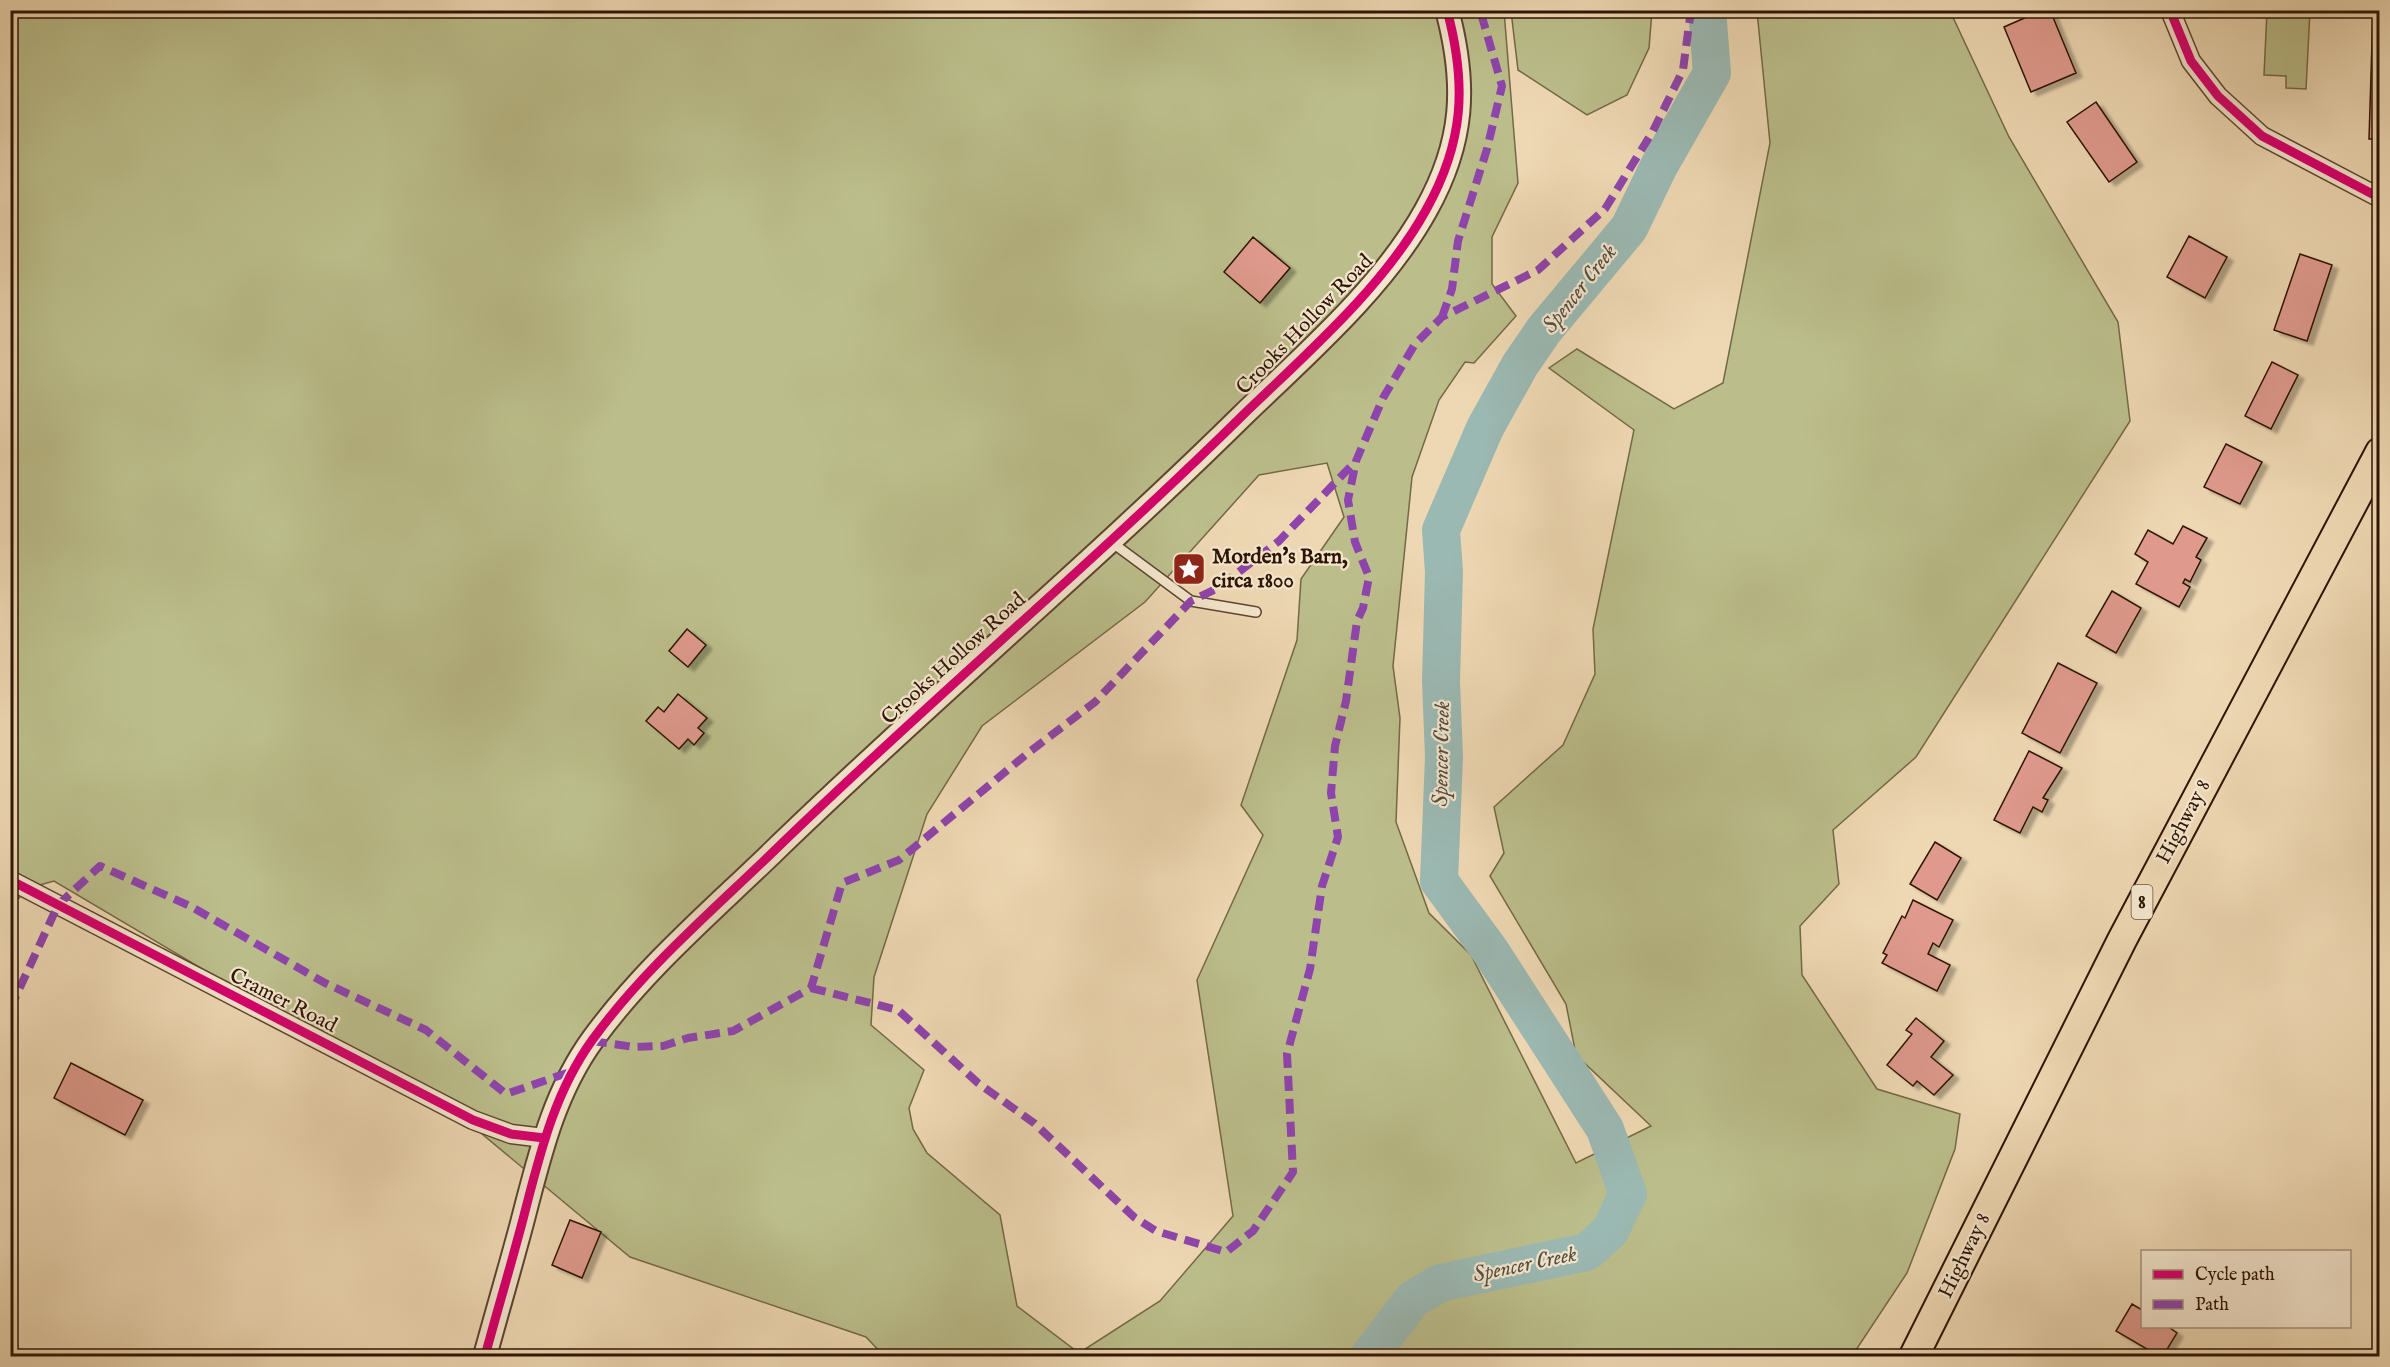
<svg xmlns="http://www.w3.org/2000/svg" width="2390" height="1367" viewBox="0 0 2390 1367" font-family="'IM FELL English',serif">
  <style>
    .green { fill: #bbbe8b; stroke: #746947; stroke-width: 1.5; fill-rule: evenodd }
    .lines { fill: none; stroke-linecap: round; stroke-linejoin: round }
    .river { stroke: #9bb9b3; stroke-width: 38 }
    .building { fill: #df9a8d; stroke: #2e1403; stroke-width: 1.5; filter: url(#shadow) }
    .service-casing { stroke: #5e452f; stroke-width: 12 }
    .minor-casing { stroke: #5e452f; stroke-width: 21 }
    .tertiary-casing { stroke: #5e452f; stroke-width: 26 }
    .primary-casing { stroke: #2e1403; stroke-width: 32 }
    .service { stroke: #f4e6ce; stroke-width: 9 }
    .minor { stroke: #f4e6ce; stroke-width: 18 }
    .tertiary { stroke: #f4e6ce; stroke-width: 22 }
    .primary { stroke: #eed8b3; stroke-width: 28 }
    .quiet { stroke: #8e44ad; stroke-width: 8; stroke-dasharray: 15 8; stroke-linecap: butt }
    .cycleway-casing { stroke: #f4e6ce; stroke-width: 13 }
    .cycleway { stroke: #d6006c; stroke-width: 9 }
    .labels { text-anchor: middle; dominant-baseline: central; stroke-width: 4.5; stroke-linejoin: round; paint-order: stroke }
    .shield { fill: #f4e6ce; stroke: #695340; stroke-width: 1.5 }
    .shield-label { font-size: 20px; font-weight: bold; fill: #2e1403 }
    .street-label { font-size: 21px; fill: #2e1403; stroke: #f4e6ce }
    .poi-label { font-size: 21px; font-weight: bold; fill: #2e1403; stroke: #f4e6ce; text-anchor: start }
    .water-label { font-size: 22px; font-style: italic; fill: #544e41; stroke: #f4e6ce }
  </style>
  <defs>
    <filter id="shadow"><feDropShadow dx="6" dy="4" stdDeviation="1.5" flood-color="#0004"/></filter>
  </defs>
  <rect width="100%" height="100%" fill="#eed8b3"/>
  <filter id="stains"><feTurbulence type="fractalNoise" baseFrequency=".00333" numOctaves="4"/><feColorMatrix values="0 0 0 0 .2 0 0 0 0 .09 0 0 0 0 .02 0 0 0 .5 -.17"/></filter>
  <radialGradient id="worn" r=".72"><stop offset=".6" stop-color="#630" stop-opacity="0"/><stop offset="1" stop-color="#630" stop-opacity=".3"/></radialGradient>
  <!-- green -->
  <path class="green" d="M11,11h1493l14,172 -26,54v47l24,32 -42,47 -9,-1 -26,38 -27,77 -19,189 7,52 -4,104 33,91 42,42 105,208 75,-37 -75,-71 -10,-51 -76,-128 14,-23 -10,-46 69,-62 32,-71 -2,-45 41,-199 -85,-62 28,-19 97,60 49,-26 47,-240 -13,-132h193l59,126 109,185 12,99 -214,336 -83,73 6,54 -39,42 2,49 75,114 83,25 -5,35 -48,124 -55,83h-968l-18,-19 -236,-80 -201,-167 -120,-58 -255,-151 -25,7 -18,18zM1327,463l17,54 -43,62 -4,61 -56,165 22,30 -66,145 36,236 -73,85 -81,52 -62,-47 -17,-91 -73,-62 -14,-24 -4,-21 15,-38 -53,-45 3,-48 53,-163 55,-88 163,-124 114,-127z
    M1511,11h141l-3,37 -22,47 -40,20 -69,-45z
    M2267,11h43l-4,78 -20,-1v-12l-22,-1z"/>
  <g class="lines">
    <!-- river -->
    <path class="river" d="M1369,1356l44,-57 27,-16 147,-31 23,-21 18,-37 -23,-65 -114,-177 -52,-71 5,-124 -3,-76 3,-109 -3,-42 44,-102 35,-63 24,-35 85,-102 30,-62 53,-93 -5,-63"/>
  </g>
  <!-- building -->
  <path class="building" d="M2043,10h7l26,63 -45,19 -27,-65z
    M2373,10h7v129h-11z
    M2096,102l41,60 -28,20 -42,-60z
    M2189,236l38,21 -22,41 -38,-21z
    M1253,237l37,31 -30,35 -36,-31z
    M2300,254l32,11 -25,76 -33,-11z
    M2272,362l26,13 -27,54 -26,-13z
    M2226,444l36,18 -22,42 -36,-17z
    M2183,526l24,12 -11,19 5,3 -11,22 -5,-3 -2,4 7,4 -11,20 -43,-23 12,-22 -13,-8 13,-24 25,14z
    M2112,591l29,17 -25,45 -30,-17z
    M687,629l19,16 -18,22 -19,-16z
    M2058,663l39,20 -37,70 -38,-20z
    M678,694l29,24 -9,10 6,5 -10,12 -6,-6 -9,10 -33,-28 12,-14 6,5z
    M2029,751l33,17 -19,30 5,2 -6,12 -9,-5 -13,26 -26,-13z
    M1935,842l26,16 -24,42 -27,-16z
    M1913,900l40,20 -14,27 -6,-4 -5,11 22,11 -13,26 -55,-28 5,-8 -4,-2 19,-37 3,2z
    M1916,1018l28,23 -13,16 22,18 -19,20 -17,-14 -4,5 -26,-21 25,-31 -6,-4z
    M71,1063l72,37 -18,35 -71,-37z
    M570,1220l31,12 -19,46 -30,-13z
    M2132,1304l10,6v16h25l10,7 -14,23 -9,-6 -2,2 -36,-21z"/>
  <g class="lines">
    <defs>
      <path id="service" d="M1110,541l81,60 65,11"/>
      <path id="minor" d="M2170,10l21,51 27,35 44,40 118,62
        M10,880l463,240 38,14 33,4"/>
      <path id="tertiary" d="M485,1356c12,-44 25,-88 37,-133 17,-65 31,-129 71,-184 51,-70 118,-127 180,-187 153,-149 317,-286 469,-436 63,-61 141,-128 184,-206 38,-68 41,-125 21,-200"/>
      <path id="primary" d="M1914,1356l208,-416 258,-488"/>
    </defs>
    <!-- service casing -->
    <use href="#service" class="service-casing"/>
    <!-- minor casing -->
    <use href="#minor" class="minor-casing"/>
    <!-- tertiary casing -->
    <use href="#tertiary" class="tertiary-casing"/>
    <!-- primary casing -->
    <use href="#primary" class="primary-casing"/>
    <!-- service -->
    <use href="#service" class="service"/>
    <!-- minor -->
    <use href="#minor" class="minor"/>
    <!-- tertiary -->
    <use href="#tertiary" class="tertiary"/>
    <!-- primary -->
    <use href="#primary" class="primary"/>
    <!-- quiet -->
    <path class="quiet" d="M1442,317l10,-28 6,-48 29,-92 15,-63 -22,-76
      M811,988l87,22 80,73 56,40 100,94 22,14 70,21 27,-21 40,-59 -6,-118 23,-85 12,-83 16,-49 -7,-44 4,-47 11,-45 11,-80 6,-13 6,-31 -14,-35 -7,-42 8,-39 27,-63 32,-54 27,-27 96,-47 67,-61 48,-78 30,-61 8,-60
      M10,1009l48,-104 42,-39 90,40 135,77 101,47 80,64 67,-23
      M592,1041l42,6 29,-1 25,-8 45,-7 78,-43 31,-105 57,-23 129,-107 67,-51 96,-101 27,-13 61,-47 75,-78"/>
    <defs>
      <path id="cycleway" d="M2170,10l21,51 27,35 44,40 118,62
        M10,880l463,240 38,14 33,4
        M485,1356c12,-44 25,-88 37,-133 17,-65 31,-129 71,-184 51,-70 118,-127 180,-187 153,-149 317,-286 469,-436 63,-61 141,-128 184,-206 38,-68 41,-125 21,-200"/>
    </defs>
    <!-- cycleway casing -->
    <use href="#cycleway" class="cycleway-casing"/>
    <!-- cycleway -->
    <use href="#cycleway" class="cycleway"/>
  </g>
  <!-- icons -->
  <defs>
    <symbol id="sight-square" viewBox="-11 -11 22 22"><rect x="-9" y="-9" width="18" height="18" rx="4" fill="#8f2418" stroke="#f4e6ce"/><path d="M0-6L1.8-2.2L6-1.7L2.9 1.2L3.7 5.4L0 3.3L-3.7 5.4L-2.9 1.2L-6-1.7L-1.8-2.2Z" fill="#fff"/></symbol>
  </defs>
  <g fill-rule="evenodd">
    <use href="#sight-square" x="1170" y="550" width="38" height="38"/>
  </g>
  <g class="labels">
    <!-- shield labels -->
    <rect class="shield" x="2131.5" y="885" width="21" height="34" rx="4.5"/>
    <g class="shield-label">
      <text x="2142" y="902">8</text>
    </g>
    <!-- street labels -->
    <g class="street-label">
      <text transform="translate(1305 325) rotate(-46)">Crooks Hollow Road</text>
      <text transform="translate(954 659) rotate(-42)">Crooks Hollow Road</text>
      <text transform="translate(2184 822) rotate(-62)">Highway 8</text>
      <text transform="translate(283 1001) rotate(27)">Cramer Road</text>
      <text transform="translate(1965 1256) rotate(-64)">Highway 8</text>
    </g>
    <!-- poi labels -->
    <g class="poi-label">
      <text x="1212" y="557">Morden's Barn,<tspan x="1212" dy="24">circa 1800</tspan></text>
    </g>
    <!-- water labels -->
    <g class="water-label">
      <text transform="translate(1580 289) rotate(-52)">Spencer Creek</text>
      <text transform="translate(1442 754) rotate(-89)">Spencer Creek</text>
      <text transform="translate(1525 1265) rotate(-12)">Spencer Creek</text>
    </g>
  </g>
  <!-- margin -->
  <rect width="2390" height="1367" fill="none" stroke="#eed8b3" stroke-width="36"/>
  <rect x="12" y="12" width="2366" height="1343" fill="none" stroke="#2e1403" stroke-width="3"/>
  <rect x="18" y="18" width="2354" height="1331" fill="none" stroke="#2e1403" stroke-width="1.5"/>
  <!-- legend -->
  <rect x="2141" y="1250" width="210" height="78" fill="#f4e6ce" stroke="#a5927d" stroke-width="1.5"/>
  <rect x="2153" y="1270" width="30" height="9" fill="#d6006c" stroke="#a5927d" stroke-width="1.5"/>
  <text x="2195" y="1280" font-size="18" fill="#2e1403">Cycle path</text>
  <rect x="2153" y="1300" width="30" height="9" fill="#8e44ad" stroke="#a5927d" stroke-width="1.5"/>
  <text x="2195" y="1310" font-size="18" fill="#2e1403">Path</text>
  <rect width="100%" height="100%" filter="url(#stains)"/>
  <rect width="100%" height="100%" fill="url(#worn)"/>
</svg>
